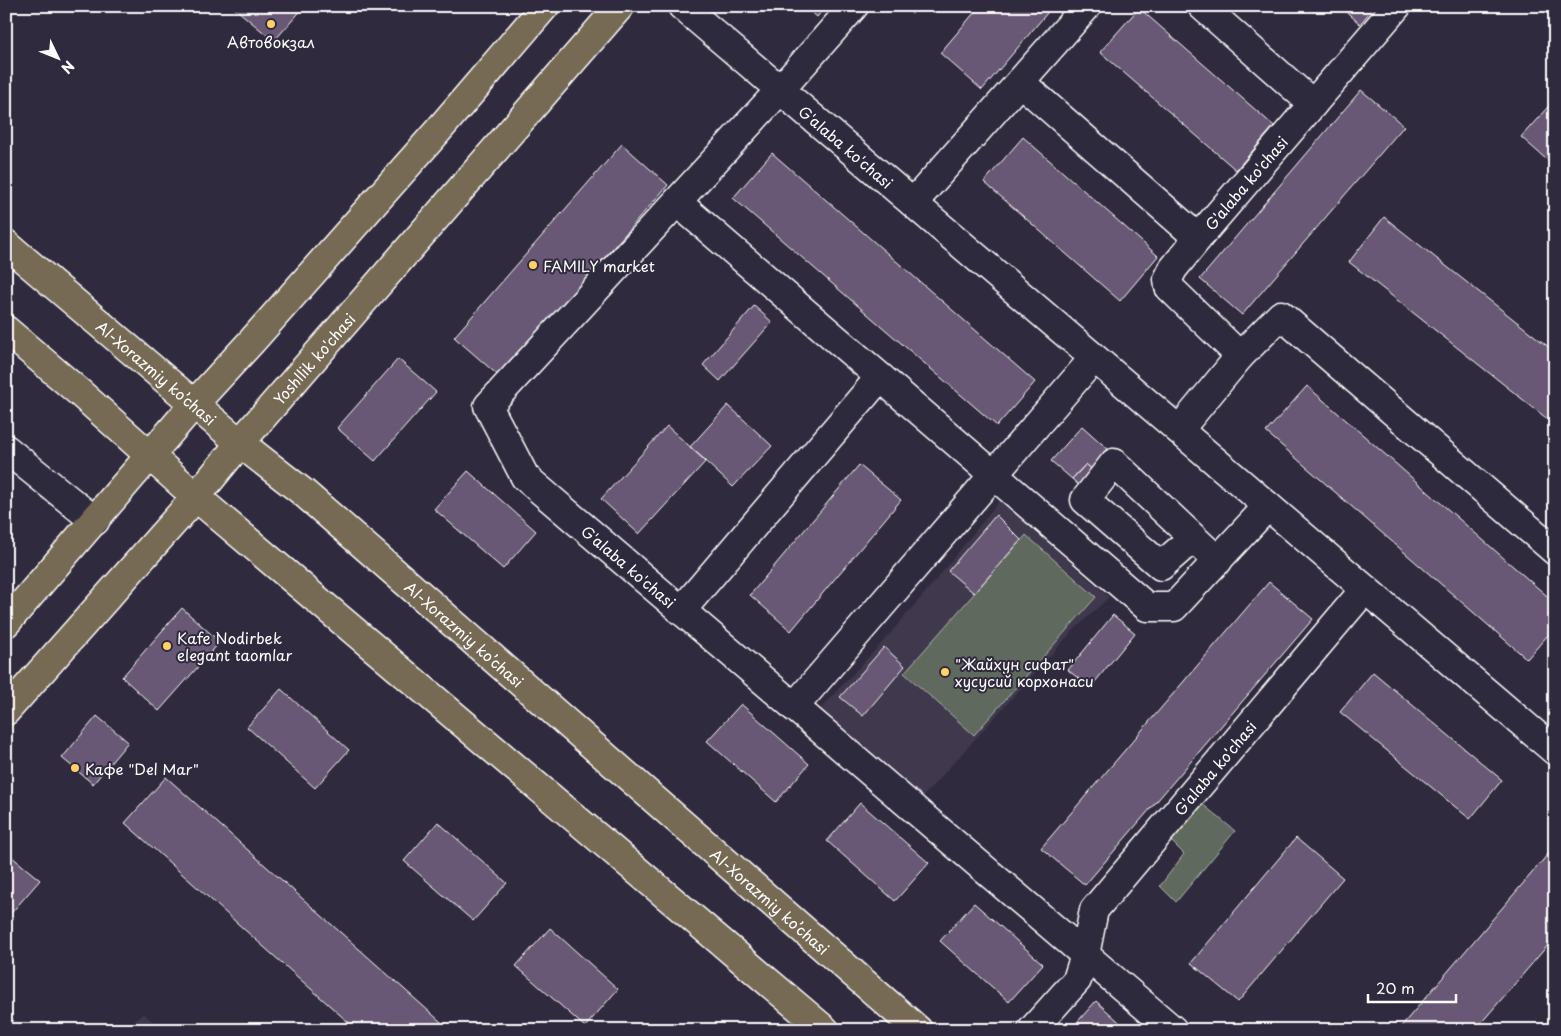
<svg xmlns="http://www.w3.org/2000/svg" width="1561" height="1036" viewBox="0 0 1561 1036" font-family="'Playpen Sans',sans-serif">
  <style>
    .built { fill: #40384e }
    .green { fill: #5e695d; stroke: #aeb4ae }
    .building { fill: #675874; stroke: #fff }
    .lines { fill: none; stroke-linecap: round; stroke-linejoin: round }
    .minor-casing { stroke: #fff; stroke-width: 31 }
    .major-casing { stroke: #fff; stroke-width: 31 }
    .minor { stroke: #2f2a3d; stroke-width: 28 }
    .major { stroke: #776a54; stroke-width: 28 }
    .poi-dot { fill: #ffd166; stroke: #2f2a3d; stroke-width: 2 }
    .labels { text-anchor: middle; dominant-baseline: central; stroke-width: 4; stroke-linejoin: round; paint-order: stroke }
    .poi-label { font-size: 15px; fill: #fff; stroke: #2f2a3d; text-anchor: start }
    .street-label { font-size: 15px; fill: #fff; stroke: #2f2a3d }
  </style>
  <rect width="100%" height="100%" fill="#2f2a3d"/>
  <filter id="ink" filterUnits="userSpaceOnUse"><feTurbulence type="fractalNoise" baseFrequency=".02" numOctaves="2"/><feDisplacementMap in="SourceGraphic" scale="10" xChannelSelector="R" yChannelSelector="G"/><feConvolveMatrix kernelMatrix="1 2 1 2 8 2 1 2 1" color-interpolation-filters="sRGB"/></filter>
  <g filter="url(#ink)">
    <!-- built -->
    <path class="built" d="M1000,500l109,97 -39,37 -149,165 -101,-90 68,-73 47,-55z
      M143,1013l19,17h-36z"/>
    <!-- green -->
    <path class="green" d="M1026,535l70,62 -122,138 -70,-62z
      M1200,802l35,29 -59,71 -16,-16 24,-32 -15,-15z"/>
    <!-- building -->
    <path class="building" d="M232,6h73l-31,35z
      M805,6h21l-9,11z
      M903,6h16l-7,8z
      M980,6h73l-71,84 -42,-37z
      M1340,6h35l-15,18z
      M1139,8l135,118 -38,44 -136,-118z
      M1361,90l43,36 -162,189 -42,-36z
      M1555,99v68l-34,-30z
      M1023,137l135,119 -38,45 -136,-119z
      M622,144l46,41 -168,192 -46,-40z
      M772,153l263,229 -38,44 -264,-228z
      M1384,217l171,135v73l-206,-163z
      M754,306l18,16 -52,59 -17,-16z
      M398,359l38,33 -61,69 -38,-33z
      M1307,386l248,217v24l-28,32 -261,-227z
      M728,405l44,41 -39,41 -43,-40z
      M667,426l39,35 -67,73 -38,-35z
      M1082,426l28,25 -17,20 -7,-7 -14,15 -21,-18z
      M1086,464l11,10 -14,15 -11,-10z
      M859,465l42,35 -110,131 -41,-36z
      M468,471l68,60 -33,38 -69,-60z
      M996,515l25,25 -47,53 -26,-22z
      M1269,582l44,37 -228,266 -44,-37z
      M182,608l38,34 -61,69 -37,-34z
      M1113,615l22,18 -45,55 -22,-18z
      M884,647l21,19 -42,50 -23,-19z
      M1373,672l129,108 -32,39 -130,-107z
      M281,689l68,61 -34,38 -68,-61z
      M741,704l68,60 -33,38 -69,-61z
      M97,716l31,26 -35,42 -31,-26z
      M166,777l284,253h-93l-232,-207z
      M860,803l69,60 -34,38 -68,-60z
      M438,822l69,61 -34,38 -69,-60z
      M1296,838l47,40 -105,124 -47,-39z
      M1555,846v91l-80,93h-77z
      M6,852l34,28 -34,39z
      M974,903l69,61 -34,38 -69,-61z
      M550,928l68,61 -33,38 -69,-61z
      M1096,1001l32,29h-58z"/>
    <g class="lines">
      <defs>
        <g id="minor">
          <path id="s1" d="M682,6l873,745"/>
          <path id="s2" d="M854,6l-74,84 -292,316 37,71 648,553"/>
          <path d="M1202,6l111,98"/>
          <path d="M1020,82l178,156"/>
          <path d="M677,202l470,405h27l94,-101"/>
          <path d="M913,203l174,-197"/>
          <path id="s3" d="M1240,356l-71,-69 -1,-8 5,-10 25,-31 199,-232"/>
          <path d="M1179,430l61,-74 41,-41 274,236"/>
          <path d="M6,449l89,72"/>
          <path d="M1193,538l-32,28 -76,-66 29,-37 104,98"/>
          <path d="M681,611l199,-234"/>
          <path d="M794,707l300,-349"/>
          <path id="s4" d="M1032,1030l45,-50 8,-25 9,-45 271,-321"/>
        </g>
        <g id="major">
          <path id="s5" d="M6,244l234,199 64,50 614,537"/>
          <path d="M6,330l74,63 116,104 629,533"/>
          <path d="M6,623l188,-219 58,-63 185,-209 108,-126"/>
          <path id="s6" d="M6,711l190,-214 44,-54 380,-437"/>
        </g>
      </defs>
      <!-- minor casing -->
      <use href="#minor" class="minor-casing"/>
      <!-- major casing -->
      <use href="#major" class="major-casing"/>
      <!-- minor -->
      <use href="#minor" class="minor"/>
      <!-- major -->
      <use href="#major" class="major"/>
    </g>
  </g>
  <!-- markers -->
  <g class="poi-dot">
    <circle cx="271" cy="24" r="5"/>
    <circle cx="533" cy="265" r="5"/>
    <circle cx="167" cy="646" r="5"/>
    <circle cx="945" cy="672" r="5"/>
    <circle cx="75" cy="768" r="5"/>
  </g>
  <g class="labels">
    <!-- poi labels -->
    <g class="poi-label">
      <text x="271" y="41" text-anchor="middle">Автовокзал</text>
      <text x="543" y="265">FAMILY market</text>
      <text x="177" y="637">Kafe Nodirbek<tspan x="177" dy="17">elegant taomlar</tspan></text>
      <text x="955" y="663">"Жайхун сифат"<tspan x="955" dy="17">хусусий корхонаси</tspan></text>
      <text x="85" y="768">Кафе "Del Mar"</text>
    </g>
    <!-- street labels -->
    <g class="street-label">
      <text stroke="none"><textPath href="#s1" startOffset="216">G'alaba ko'chasi</textPath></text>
      <text stroke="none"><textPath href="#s3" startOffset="231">G'alaba ko'chasi</textPath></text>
      <text stroke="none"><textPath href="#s6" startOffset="468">Yoshllik ko'chasi</textPath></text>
      <text stroke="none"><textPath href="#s5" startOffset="198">Al-Xorazmiy ko’chasi</textPath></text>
      <text stroke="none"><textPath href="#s2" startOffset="759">G'alaba ko'chasi</textPath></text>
      <text stroke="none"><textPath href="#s5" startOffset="602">Al-Xorazmiy ko’chasi</textPath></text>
      <text stroke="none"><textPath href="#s4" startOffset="326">G'alaba ko'chasi</textPath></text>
      <text stroke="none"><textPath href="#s5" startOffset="1008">Al-Xorazmiy ko’chasi</textPath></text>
    </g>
  </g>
  <!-- margin -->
  <rect width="1561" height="1036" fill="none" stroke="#2f2a3d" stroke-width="25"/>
  <rect x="12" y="12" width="1536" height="1011" fill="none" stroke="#fff" stroke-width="2" filter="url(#ink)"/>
  <!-- north arrow -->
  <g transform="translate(58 58) rotate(133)" stroke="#2f2a3d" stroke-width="4" paint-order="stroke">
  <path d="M0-4L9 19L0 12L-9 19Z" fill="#ffffff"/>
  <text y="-8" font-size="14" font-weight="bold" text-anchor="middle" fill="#ffffff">N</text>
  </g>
  <!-- scale -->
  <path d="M1368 994v8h88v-8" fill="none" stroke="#ffffff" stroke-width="2.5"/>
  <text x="1376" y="994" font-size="15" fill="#ffffff" stroke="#2f2a3d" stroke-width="4" paint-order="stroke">20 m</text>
</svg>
